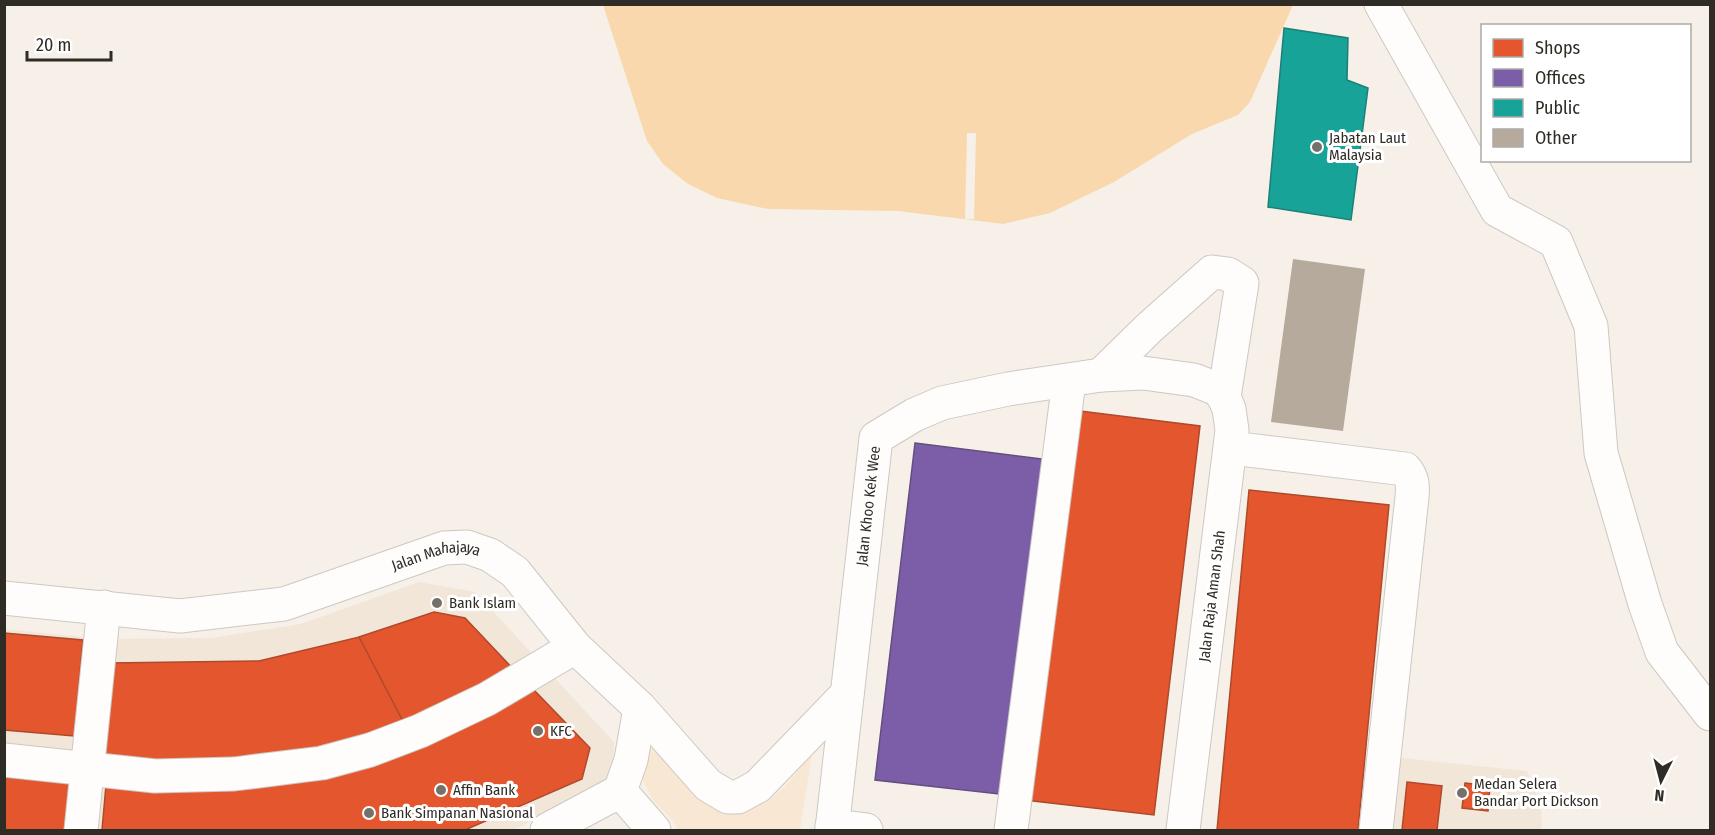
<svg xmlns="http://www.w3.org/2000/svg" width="1715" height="835" viewBox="0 0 1715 835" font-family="'Fira Sans Condensed',sans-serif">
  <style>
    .built { fill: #f2e6d8 }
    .green { fill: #f8e7d2 }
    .water { fill: #fad8ad }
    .pier { fill: #f6f0e9 }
    .shops { fill: #e4572e; stroke: #ae4a2b; stroke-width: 1.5 }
    .offices { fill: #7b5ea7; stroke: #644f80; stroke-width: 1.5 }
    .public { fill: #17a398; stroke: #1e7f76; stroke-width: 1.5 }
    .building { fill: #b5aa9c }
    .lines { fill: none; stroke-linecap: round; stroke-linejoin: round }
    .minor-casing { stroke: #cdc8c2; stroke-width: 35 }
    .minor { stroke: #fefdfc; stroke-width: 33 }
    .poi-dot { fill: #75706a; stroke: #fff; stroke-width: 2 }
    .labels { text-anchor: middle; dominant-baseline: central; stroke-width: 6; stroke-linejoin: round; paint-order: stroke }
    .poi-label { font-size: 15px; fill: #2f2b25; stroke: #fff; text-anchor: start }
    .street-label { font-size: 15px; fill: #2f2b25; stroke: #fff }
  </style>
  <rect width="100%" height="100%" fill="#f6f0e9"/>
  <!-- built -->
  <path class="built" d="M419,582l56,10 139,150 -1,38 -100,50h-508l-1,-201 100,10 107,-1 90,-14z
    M1392,757l135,14 14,33 1,26h-158z"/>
  <!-- green -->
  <path class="green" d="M656,748l76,61 22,-1 18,-10 14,-12 26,-33 -12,77h-123l-3,-8 -22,-23 -13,-28 7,-20z"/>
  <!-- water -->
  <path class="water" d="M603,5h690l-43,97 -12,13 -46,19 -78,48 -64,31 -47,11 -105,-13 -130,-2 -51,-11 -29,-14 -25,-20 -16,-23z"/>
  <!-- pier -->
  <path class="pier" d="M967,133h9l-2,86h-9z"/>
  <!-- shops -->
  <path class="shops" d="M1072,410l128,16 -46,389 -129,-15z
    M1249,490l140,15 -31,325h-141z
    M434,612l31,6 50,53 -109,56 -47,-90z
    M4,633l79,7 -9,96 -70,-6z
    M359,637l47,90 -133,31 -171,5 7,-100 150,-2z
    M534,690l56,58 -8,31 -117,51h-363l4,-45 109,4z
    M4,777l71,7 -4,46h-67z
    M1407,782l35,4 -5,44h-35z
    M1465,783l25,3 -2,25 -26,-3z"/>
  <!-- offices -->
  <path class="offices" d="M915,443l134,17 -41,335 -133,-15z"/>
  <!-- public -->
  <path class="public" d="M1284,28l64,10 -1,42 21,8 -17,132 -83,-13z"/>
  <!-- building -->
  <path class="building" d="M1293,259l72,10 -22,162 -72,-9z"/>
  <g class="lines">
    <defs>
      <g id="minor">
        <path d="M1381,4l116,206 59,32 35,84 10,127 44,151 17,48 48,62"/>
        <path d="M1101,375l48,-47 63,-56 16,2 14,9 -18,114"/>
        <path d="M1231,448l174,21c8,9 8,17 7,28l-36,333"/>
        <path id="s1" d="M4,598l176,18 104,-12 160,-56 23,-1 23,8 25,17 60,75 65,61 68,77 20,12h10l20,-11 89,-92"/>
        <path d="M4,760l151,16 79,-2 88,-11 48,-13 50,-19 67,-32 88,-52"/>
        <path d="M620,791l34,39"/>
        <path d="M832,826l34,4"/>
        <path d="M81,830l23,-223"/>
        <path d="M547,830l73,-39 11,-31 9,-52"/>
        <path id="s2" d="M832,830l44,-392 38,-23 28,-12 66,-14 93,-14 42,-2 51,7 23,9 7,8 5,12 3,21 -49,400"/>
        <path d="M1011,830l58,-449"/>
      </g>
    </defs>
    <!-- minor casing -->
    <use href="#minor" class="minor-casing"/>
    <!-- minor -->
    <use href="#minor" class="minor"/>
  </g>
  <!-- markers -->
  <g class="poi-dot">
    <circle cx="1317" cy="147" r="6"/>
    <circle cx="437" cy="603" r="6"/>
    <circle cx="538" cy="731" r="6"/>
    <circle cx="441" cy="790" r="6"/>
    <circle cx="1462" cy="793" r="6"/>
    <circle cx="369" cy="813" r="6"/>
  </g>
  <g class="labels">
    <!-- poi labels -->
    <g class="poi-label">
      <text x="1329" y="138">Jabatan Laut<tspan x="1329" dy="17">Malaysia</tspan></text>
      <text x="449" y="603">Bank Islam</text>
      <text x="550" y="731">KFC</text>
      <text x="1474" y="784">Medan Selera<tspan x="1474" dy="17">Bandar Port Dickson</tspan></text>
      <text x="453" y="790">Affin Bank</text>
      <text x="381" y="813">Bank Simpanan Nasional</text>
    </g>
    <!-- street labels -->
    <g class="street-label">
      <text stroke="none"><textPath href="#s2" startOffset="326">Jalan Khoo Kek Wee</textPath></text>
      <text stroke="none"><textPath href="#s1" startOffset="442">Jalan Mahajaya</textPath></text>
      <text transform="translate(1212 596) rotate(-83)">Jalan Raja Aman Shah</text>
    </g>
  </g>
  <!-- border -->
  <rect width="1715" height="835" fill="none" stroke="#2f2b25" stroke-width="12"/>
  <!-- legend -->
  <rect x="1481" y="24" width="210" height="138" fill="#ffffff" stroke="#acaaa8" stroke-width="1.5"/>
  <rect x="1493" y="39" width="30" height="18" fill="#e4572e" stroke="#acaaa8" stroke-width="1.5"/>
  <text x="1535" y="54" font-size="18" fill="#2f2b25">Shops</text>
  <rect x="1493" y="69" width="30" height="18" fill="#7b5ea7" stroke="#acaaa8" stroke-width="1.5"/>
  <text x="1535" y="84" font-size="18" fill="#2f2b25">Offices</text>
  <rect x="1493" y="99" width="30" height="18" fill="#17a398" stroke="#acaaa8" stroke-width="1.5"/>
  <text x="1535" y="114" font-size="18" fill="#2f2b25">Public</text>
  <rect x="1493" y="129" width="30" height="18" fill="#b5aa9c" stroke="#acaaa8" stroke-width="1.5"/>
  <text x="1535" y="144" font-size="18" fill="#2f2b25">Other</text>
  <!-- north arrow -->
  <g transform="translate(1661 781) rotate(186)" stroke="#ffffff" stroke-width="4.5" paint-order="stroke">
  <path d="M0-4.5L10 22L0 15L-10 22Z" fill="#2f2b25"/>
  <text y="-9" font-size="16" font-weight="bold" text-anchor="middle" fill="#2f2b25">N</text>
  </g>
  <!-- scale -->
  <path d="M27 51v9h84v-9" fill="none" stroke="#2f2b25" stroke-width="3"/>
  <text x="36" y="51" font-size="18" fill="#2f2b25" stroke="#ffffff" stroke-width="4.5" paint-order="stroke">20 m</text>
</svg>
